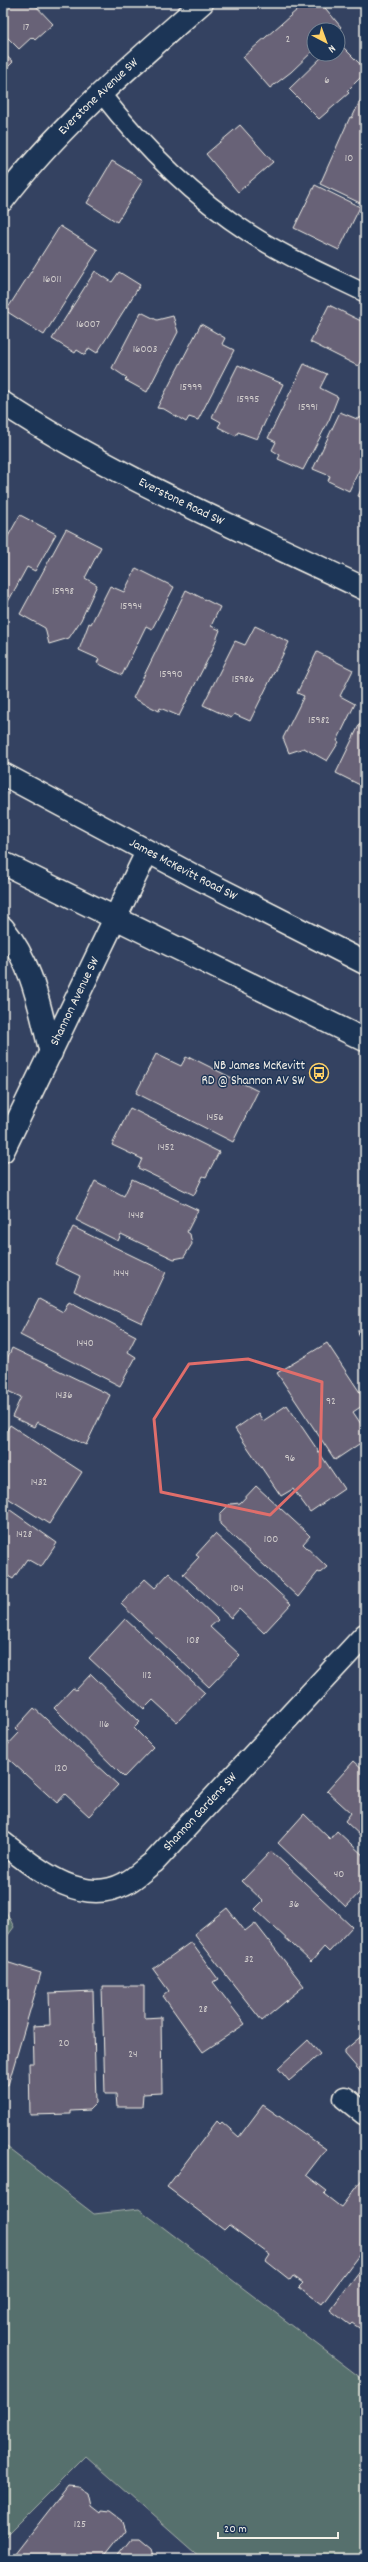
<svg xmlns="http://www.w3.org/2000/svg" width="368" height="2562" viewBox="0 0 368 2562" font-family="Dekko,sans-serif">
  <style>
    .green { fill: #57706d; stroke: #a6b0aa }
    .building { fill: #686277; stroke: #f4f1e8 }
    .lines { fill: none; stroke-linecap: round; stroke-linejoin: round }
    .service-casing { stroke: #f4f1e8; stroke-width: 20 }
    .minor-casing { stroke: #f4f1e8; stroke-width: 25 }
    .secondary-casing { stroke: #f4f1e8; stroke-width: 25 }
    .service { stroke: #1d3557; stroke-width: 17 }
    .minor { stroke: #1d3557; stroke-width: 22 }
    .secondary { stroke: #1d3557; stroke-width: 22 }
    .marked { fill: none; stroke: #e06e6b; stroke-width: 3; stroke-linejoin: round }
    .labels { text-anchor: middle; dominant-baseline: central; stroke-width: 3; stroke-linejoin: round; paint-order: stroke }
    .number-label { font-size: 11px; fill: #d1cdcc }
    .street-label { font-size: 13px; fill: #f4f1e8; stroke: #1d3557 }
    .poi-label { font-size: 13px; fill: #f4f1e8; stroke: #1d3557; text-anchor: end }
  </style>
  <rect width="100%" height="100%" fill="#344261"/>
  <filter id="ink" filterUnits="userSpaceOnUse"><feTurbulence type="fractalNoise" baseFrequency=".025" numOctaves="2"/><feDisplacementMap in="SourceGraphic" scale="8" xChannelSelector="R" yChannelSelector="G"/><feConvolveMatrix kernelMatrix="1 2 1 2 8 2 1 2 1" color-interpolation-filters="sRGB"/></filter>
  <g filter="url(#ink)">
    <!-- green -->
    <path class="green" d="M3,1906l11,21 -11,15z
      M3,2144l91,70 45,-5 226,172v178h-162l-117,-103 -83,83z"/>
    <!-- building -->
    <path class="building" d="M3,3h30l20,21 -18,16 -3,-3 -13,12 -16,-16z
      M305,3h5l5,5 6,-5 20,24 -3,3h-24v20l-23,22 -21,16 -27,-31z
      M338,42l27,27v4l-18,18 2,2 -30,26 -30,-30 36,-35h13z
      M3,53l10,9 -10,10z
      M365,99v94l-5,10 -40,-19 30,-67 2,1 8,-17z
      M240,125l33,37 -35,30 -32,-38z
      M112,161l31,19 -26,42 -30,-19z
      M315,185l45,22 -21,43 -45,-22z
      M60,226l38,24 -54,85 -38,-24z
      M95,271l17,11 7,-10 21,13 -43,68 -8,-5 -4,7 -8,-5 -2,3 -23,-14z
      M329,305l36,18v30l-7,13 -48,-24z
      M141,312l16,8 16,-4 5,16 -31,60 -22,-12 2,-2 -15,-10z
      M201,324l24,14 -3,6 12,6 -36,70 -9,-3 -3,5 -22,-13 -7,-1z
      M304,364l23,10 -7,14 18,9 -9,23 -26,50 -25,-11 2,-4 -8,-5 4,-8 -8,-4z
      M238,365l45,19 -26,55 -19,-7 -2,4 -18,-9 3,-5 -9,-5z
      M340,412l17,7 8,-3v42l-16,33 -21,-10 2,-5 -17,-7z
      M365,481v18l-7,-3z
      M20,515l36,19 -21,37 -8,-4 -24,44v-72l3,1z
      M66,529l35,18 -16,31 12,7 -16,35 -12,18 -20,6 -4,-16 -25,-14z
      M136,568l38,19 -22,42 -6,-3 -24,49 -25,-12 2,-4 -20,-9 10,-27 2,1 19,-38 14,6z
      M186,590l34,17 -9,19 9,4 -9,23 -32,63 -19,-8 -1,3 -26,-13z
      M255,626l34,16 -39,79 -16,-7 -3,4 -28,-13 32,-64 10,4z
      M317,652l36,18 -13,26 15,8 -18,37 2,1 -12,19 -23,-13 -15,5 -6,-15 21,-42 -7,-3z
      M365,713v71l-1,3 -28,-14z
      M156,1054l25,12 5,-9 4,2v-2l68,34 -25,51 -97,-49z
      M130,1108l89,44 -13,25 -3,-1 -9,19 -56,-27 4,-9 -30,-14z
      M132,1179l66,31 -11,22 3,2 2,10 -8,13 -10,2 -53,-25 -3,7 -42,-21 19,-39 29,15z
      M73,1227l93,45 -24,51 -68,-32 6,-15 -25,-12z
      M39,1299l24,13 6,-11 67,35 -8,16 8,5 -16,29 -100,-51z
      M365,1329v33l-7,-32z
      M327,1343l38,57v4l-12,8 12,18v10l-30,20 -58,-87z
      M12,1348l98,47 -24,50 -49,-23 -3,5 -22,-10 9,-20 -18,-8v-21z
      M287,1405l57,84 -34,23 -17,-23 -12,7 -46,-67 23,-16 5,8z
      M10,1425l72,47 -33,52 -46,-29v-58z
      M256,1486l49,45 5,5 -7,8 24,23 -7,6 -2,-1 -20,25 -78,-73v-10l10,-10 10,-1z
      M3,1505l54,38 -16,24 -14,-8 -14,20 -10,-6z
      M215,1534l76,70 -27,29 -25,-24 -8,9 -48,-44 16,-17 -3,-2z
      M169,1573l49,47 -8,7 30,28 -31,32 -88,-83 24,-25 10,9z
      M125,1619l80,74 -28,29 -24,-22 -9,9 -55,-51z
      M91,1674l49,48 -6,6 19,19 -29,30 -70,-69 19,-20 3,2z
      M34,1708l84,77 -29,31 -24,-22 -8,9 -54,-49v-4l16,-17 -4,-4z
      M354,1761l11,10v69l-20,-19 6,-8 -24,-22z
      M304,1814l26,25 7,-8 28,26 -1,39 -4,-4 -14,15 -68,-64z
      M271,1851l81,76 -23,25 -5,-5 -13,15 -56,-53 8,-8 -21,-20z
      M227,1908l18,23 10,-8 49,63 -42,35 -68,-87z
      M191,1942l27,37 -5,3 32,42 -42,28 -40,-56 6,-5 -16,-22z
      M3,1961l38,12 -33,112 -5,-1z
      M102,1986h42v32l17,-1 1,76 -19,1 -1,13h-25l-1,-13h-11z
      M93,1991l3,112 -7,7 -18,1v3l-41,1 -1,-52h5l-1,-37 17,-1 -1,-32z
      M365,2033v44l-20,-23v-4z
      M308,2040l12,14 -31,27 -11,-13z
      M263,2105l63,44 -20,26 21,16 -3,3 14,11 3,2 22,-29 2,2v67l-43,57 -23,-17 4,-4 -10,-7 -3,4 -24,-19 4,-6 -41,-30 -5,5 -57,-43 50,-66 3,3 2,-2 17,15z
      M365,2264v73l-5,-4 2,-3 -10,-7 -2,2 -20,-15z
      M68,2486l10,1 9,6 3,13 9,7 1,-2 10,1 12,9 3,9 -23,29h-91z
      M131,2539h9l12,10 3,10h-40z"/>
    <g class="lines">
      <defs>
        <path id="service" d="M100,92c43,55 90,103 149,141 37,24 77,41 116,60"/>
        <g id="minor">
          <path id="s1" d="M3,200c57,-75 129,-135 199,-197"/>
          <path id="s2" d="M3,403c113,75 240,127 362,186"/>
          <path id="s3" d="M3,1151l144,-299"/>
          <path id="s4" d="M3,1843c33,25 77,64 121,41 11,-5 20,-15 30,-22l211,-227"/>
          <path d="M345,2098l20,16"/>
        </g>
        <g id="secondary">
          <path id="s5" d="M3,774l191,102 171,87"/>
          <path d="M3,863l362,177"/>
          <path d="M3,928c31,38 36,79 48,125"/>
        </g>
      </defs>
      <!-- service casing -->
      <use href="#service" class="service-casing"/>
      <!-- minor casing -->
      <use href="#minor" class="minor-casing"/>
      <!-- secondary casing -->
      <use href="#secondary" class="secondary-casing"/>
      <!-- service -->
      <use href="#service" class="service"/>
      <!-- minor -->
      <use href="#minor" class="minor"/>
      <!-- secondary -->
      <use href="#secondary" class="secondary"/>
    </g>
  </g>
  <!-- marked area -->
  <path class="marked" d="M248,1359l74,23 -2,85 -50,48 -109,-23 -7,-73 35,-55z"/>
  <!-- icons -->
  <defs>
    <symbol id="bus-ring" viewBox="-11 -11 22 22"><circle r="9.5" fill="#1d3557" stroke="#ffd166" stroke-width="1.5"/><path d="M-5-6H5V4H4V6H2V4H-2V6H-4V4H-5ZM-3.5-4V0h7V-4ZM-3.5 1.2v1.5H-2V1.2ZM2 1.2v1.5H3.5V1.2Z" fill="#ffd166"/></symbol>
  </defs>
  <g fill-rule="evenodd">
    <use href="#bus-ring" x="308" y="1062" width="22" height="22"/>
  </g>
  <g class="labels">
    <!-- number labels -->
    <g class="number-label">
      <text x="26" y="28">17</text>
      <text x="288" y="40">2</text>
      <text x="327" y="81">6</text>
      <text x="349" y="159">10</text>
      <text x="52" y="280">16011</text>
      <text x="88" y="325">16007</text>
      <text x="145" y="350">16003</text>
      <text x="191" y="388">15999</text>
      <text x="248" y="400">15995</text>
      <text x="308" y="408">15991</text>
      <text x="63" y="592">15998</text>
      <text x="131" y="607">15994</text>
      <text x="171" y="675">15990</text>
      <text x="243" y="680">15986</text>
      <text x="319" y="721">15982</text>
      <text x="215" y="1118">1456</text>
      <text x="166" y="1148">1452</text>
      <text x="136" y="1216">1448</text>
      <text x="121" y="1274">1444</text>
      <text x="85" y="1344">1440</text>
      <text x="64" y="1396">1436</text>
      <text x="331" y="1402">92</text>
      <text x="290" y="1459">96</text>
      <text x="39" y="1483">1432</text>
      <text x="24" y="1535">1428</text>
      <text x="271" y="1540">100</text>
      <text x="237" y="1589">104</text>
      <text x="193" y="1641">108</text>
      <text x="147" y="1676">112</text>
      <text x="104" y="1725">116</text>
      <text x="61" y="1769">120</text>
      <text x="339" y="1875">40</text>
      <text x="294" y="1905">36</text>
      <text x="249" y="1960">32</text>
      <text x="203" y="2010">28</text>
      <text x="64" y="2044">20</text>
      <text x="133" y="2055">24</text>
      <text x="80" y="2525">125</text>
    </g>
    <!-- street labels -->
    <g class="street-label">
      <text stroke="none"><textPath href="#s1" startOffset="141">Everstone Avenue SW</textPath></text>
      <text stroke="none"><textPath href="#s2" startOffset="204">Everstone Road SW</textPath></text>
      <text stroke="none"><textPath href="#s5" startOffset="204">James McKevitt Road SW</textPath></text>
      <text stroke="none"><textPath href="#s3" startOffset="166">Shannon Avenue SW</textPath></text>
      <text stroke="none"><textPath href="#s4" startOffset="241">Shannon Gardens SW</textPath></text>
    </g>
    <!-- poi labels -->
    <g class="poi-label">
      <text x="305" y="1066">NB James McKevitt<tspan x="305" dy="15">RD @ Shannon AV SW</tspan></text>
    </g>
  </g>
  <!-- margin -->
  <rect width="368" height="2562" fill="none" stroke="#1d3557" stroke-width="16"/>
  <rect x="8" y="8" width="352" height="2546" fill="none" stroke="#f4f1e8" stroke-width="1.5" filter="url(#ink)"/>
  <!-- north arrow -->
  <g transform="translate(326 42) rotate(139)"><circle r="19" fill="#1d3557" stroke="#738091"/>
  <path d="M0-3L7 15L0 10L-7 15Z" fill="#ffd166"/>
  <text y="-6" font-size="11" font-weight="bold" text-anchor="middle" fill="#f4f1e8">N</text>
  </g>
  <!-- scale -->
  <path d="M218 2532v6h120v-6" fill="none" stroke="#f4f1e8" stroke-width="2"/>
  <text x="224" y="2532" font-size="12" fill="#f4f1e8" stroke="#1d3557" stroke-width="3" paint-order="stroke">20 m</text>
</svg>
